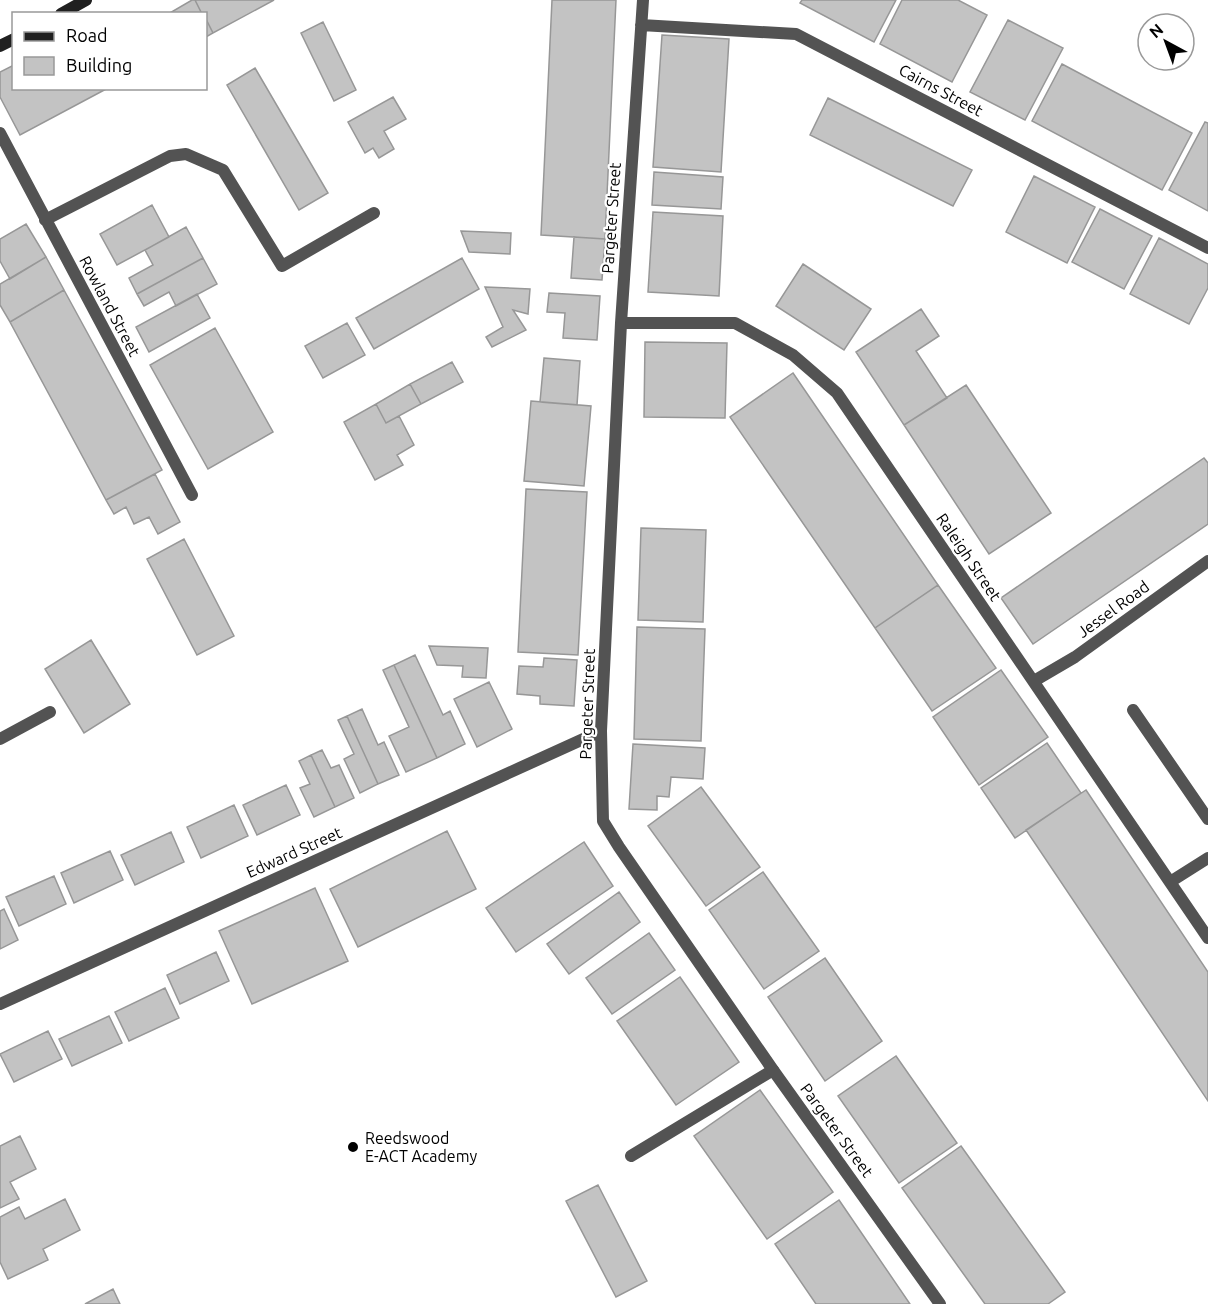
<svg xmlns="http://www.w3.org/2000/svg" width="1208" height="1304" viewBox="0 0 1208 1304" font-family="Ubuntu,sans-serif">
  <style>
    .building { fill: #c3c3c3; stroke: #979797; stroke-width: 1.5 }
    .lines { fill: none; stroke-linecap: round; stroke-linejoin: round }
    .lane { stroke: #535353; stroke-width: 12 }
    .street { stroke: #535353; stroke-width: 12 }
    .secondary { stroke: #202020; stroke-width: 12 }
    .poi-dot { fill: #000; stroke: #fff; stroke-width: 2 }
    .labels { text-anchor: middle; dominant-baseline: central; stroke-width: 4.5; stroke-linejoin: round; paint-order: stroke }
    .street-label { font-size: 16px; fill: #000; stroke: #fff }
    .poi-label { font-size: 16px; fill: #000; stroke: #fff; text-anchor: start }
  </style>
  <rect width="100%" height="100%" fill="#fff"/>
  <!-- building -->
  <path class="building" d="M192,0h3l7,14h-34z
    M195,0h79l-61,33 -7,-14v-5h-4z
    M552,0h64l-11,239 -64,-4z
    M802,0h94l-22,42 -74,-39z
    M902,0h56l29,15 -35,67 -72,-38z
    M206,19l7,14 -7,4z
    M1008,20l55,28 -38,72 -55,-28z
    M323,22l33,68 -22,11 -33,-68z
    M662,35l67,4 -8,133 -68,-5z
    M1062,64l130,69 -30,57 -130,-69z
    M14,65v23h94l-88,47 -20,-38v-25z
    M255,68l73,125 -29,17 -72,-125z
    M393,97l13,22 -22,12 10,18 -15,9 -6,-10 -8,5 -17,-31z
    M828,98l144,72 -19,36 -143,-71z
    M1205,122l3,1v88l-39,-21z
    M654,172l69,5 -2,32 -69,-4z
    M1034,176l61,31 -28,56 -61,-31z
    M152,205l17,32 -52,28 -17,-31z
    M1100,209l52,27 -28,53 -52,-27z
    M653,212l70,4 -4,80 -71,-4z
    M26,224l20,33 -36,22 -10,-18v-22z
    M186,227l17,31 -66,36 -8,-16 24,-13 -8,-15z
    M461,231l50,2 -1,21 -41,-2z
    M574,237l31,2 -3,41 -31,-2z
    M1159,238l49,26v24l-19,36 -59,-30z
    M46,257l18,33 -54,32 -10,-17v-21z
    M203,258l14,26 -41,22 -7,-14 -25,14 -7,-12z
    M462,258l17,31 -105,60 -18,-31z
    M803,264l68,45 -27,41 -68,-44z
    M485,287l45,2 -2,25 -15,-4 13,20 -34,17 -6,-10 17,-10z
    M64,290l98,180 -56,30 -96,-178z
    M549,293l51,3 -3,44 -34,-2 2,-25 -18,-1z
    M197,294l13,24 -61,34 -13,-25z
    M921,309l18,27 -23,15 31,47 -43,27 -48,-73z
    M347,323l18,32 -42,23 -18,-32z
    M215,328l58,104 -65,37 -58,-104z
    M645,342l82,1 -2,75 -81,-1z
    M544,358l36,3 -3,44 -37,-3z
    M452,362l11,20 -42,22 -11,-20z
    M793,373l145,212 -63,43 -145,-211z
    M410,384l11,20 -35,19 -10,-19z
    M966,385l85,128 -62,41 -85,-129z
    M531,401l60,5 -7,80 -60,-5z
    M376,404l10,19 13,-7 15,29 -17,10 6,10 -28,15 -31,-58z
    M1204,458l4,5v61l-175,120 -32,-46z
    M155,474l25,48 -22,12 -9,-17 -15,7 -8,-17 -12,7 -8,-14z
    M526,489l61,3 -9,163 -60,-3z
    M641,528l65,2 -3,92 -65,-2z
    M184,539l50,97 -37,19 -50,-96z
    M938,585l58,83 -64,43 -57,-83z
    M637,627l68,2 -4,112 -67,-2z
    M91,640l39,64 -46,29 -39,-64z
    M429,646l59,2 -2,30 -24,-1 1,-11 -26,-1z
    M415,655l28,60 7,-4 15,33 -28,14 -43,-93z
    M544,658l33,2 -3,46 -34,-2v-8l-23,-2 2,-28 24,1z
    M394,665l43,93 -31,14 -17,-36 20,-9 -26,-57z
    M1001,670l47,67 -69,48 -46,-68z
    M489,682l23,47 -35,18 -23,-48z
    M362,709l16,36 6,-3 15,33 -21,9 -31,-68z
    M347,716l31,68 -18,9 -16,-34 10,-5 -16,-34z
    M1047,743l34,50 -66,45 -34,-50z
    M633,744l72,4 -2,31 -32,-2 -2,20 -12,-1v14l-28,-1z
    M322,750l9,18 8,-3 15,33 -19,9 -24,-52z
    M311,755l24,52 -21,10 -14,-29 10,-4 -11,-23z
    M286,785l14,30 -43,20 -14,-30z
    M701,787l59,80 -54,39 -58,-80z
    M1086,790l122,182v129l-182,-271z
    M234,805l14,31 -47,22 -14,-31z
    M447,831l29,58 -118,58 -28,-58z
    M171,832l13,30 -49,23 -14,-30z
    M584,842l29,44 -97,66 -30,-44z
    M110,851l13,29 -49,23 -13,-30z
    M763,872l56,79 -55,38 -55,-79z
    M54,876l12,28 -47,22 -13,-29z
    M315,888l33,73 -96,43 -33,-73z
    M619,892l21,30 -71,52 -22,-30z
    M4,909l14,31 -18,9v-38z
    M649,933l26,37 -63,44 -26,-36z
    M216,952l13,29 -49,23 -13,-29z
    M825,958l57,83 -57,40 -57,-84z
    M680,977l59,85 -63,43 -59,-84z
    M165,988l14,30 -50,23 -14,-29z
    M109,1016l13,27 -50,23 -13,-27z
    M48,1031l14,28 -48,23 -14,-28z
    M896,1056l61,87 -58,40 -61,-87z
    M760,1090l73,102 -66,47 -73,-103z
    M20,1136l16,33 -26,13 9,17 -19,9v-62z
    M961,1146l104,146 -17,12h-63l-83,-116z
    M598,1185l49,96 -31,16 -50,-96z
    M65,1199l15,31 -37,19 5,11 -40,19 -8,-17v-45l19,-10 6,12z
    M839,1200l71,104h-94l-41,-60z
    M113,1289l7,15h-35z"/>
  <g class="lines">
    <!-- lane -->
    <path class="lane" d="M0,739l50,-27
      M631,1156l142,-86"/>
    <!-- street -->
    <path class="street" d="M643,0l-22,323 -20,408 2,90 16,26 154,223 167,234
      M641,25l155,9 412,214
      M0,133l192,362
      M45,220l125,-64 16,-2 37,16 59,96 92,-53
      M621,323h114l58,32 44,38 371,545
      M1034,681l41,-24 133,-96
      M1133,710l75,109
      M1170,882l38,-24
      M0,1004l601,-273"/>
    <!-- secondary -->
    <path class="secondary" d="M61,14l25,-14
      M0,46l14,-7"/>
  </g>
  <!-- markers -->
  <circle class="poi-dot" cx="353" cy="1147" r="6"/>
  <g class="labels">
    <!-- street labels -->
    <g class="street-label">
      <text transform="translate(941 90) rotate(28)">Cairns Street</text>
      <text transform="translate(611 218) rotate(-86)">Pargeter Street</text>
      <text transform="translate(110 306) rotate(62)">Rowland Street</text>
      <text transform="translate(969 557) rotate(56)">Raleigh Street</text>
      <text transform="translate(1113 609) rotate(-36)">Jessel Road</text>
      <text transform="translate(587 704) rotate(-88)">Pargeter Street</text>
      <text transform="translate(294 852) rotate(-24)">Edward Street</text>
      <text transform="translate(837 1130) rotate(54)">Pargeter Street</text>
    </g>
    <!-- poi labels -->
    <g class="poi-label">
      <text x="365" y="1138">Reedswood<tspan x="365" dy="18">E-ACT Academy</tspan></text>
    </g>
  </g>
  <!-- legend -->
  <rect x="12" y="12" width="195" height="78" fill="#ffffff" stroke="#999999" stroke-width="1.5"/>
  <rect x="24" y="32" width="30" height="9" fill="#202020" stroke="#999999" stroke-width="1.5"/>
  <text x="66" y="42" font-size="18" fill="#000000">Road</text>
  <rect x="24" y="57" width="30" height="18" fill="#c3c3c3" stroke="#999999" stroke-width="1.5"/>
  <text x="66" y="72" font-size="18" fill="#000000">Building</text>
  <!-- north arrow -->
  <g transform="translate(1166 42) rotate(319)"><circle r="28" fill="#ffffff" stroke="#999999" stroke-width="1.5"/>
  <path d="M0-4.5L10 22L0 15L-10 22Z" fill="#000000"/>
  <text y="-9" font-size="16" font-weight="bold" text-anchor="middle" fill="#000000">N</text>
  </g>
</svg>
